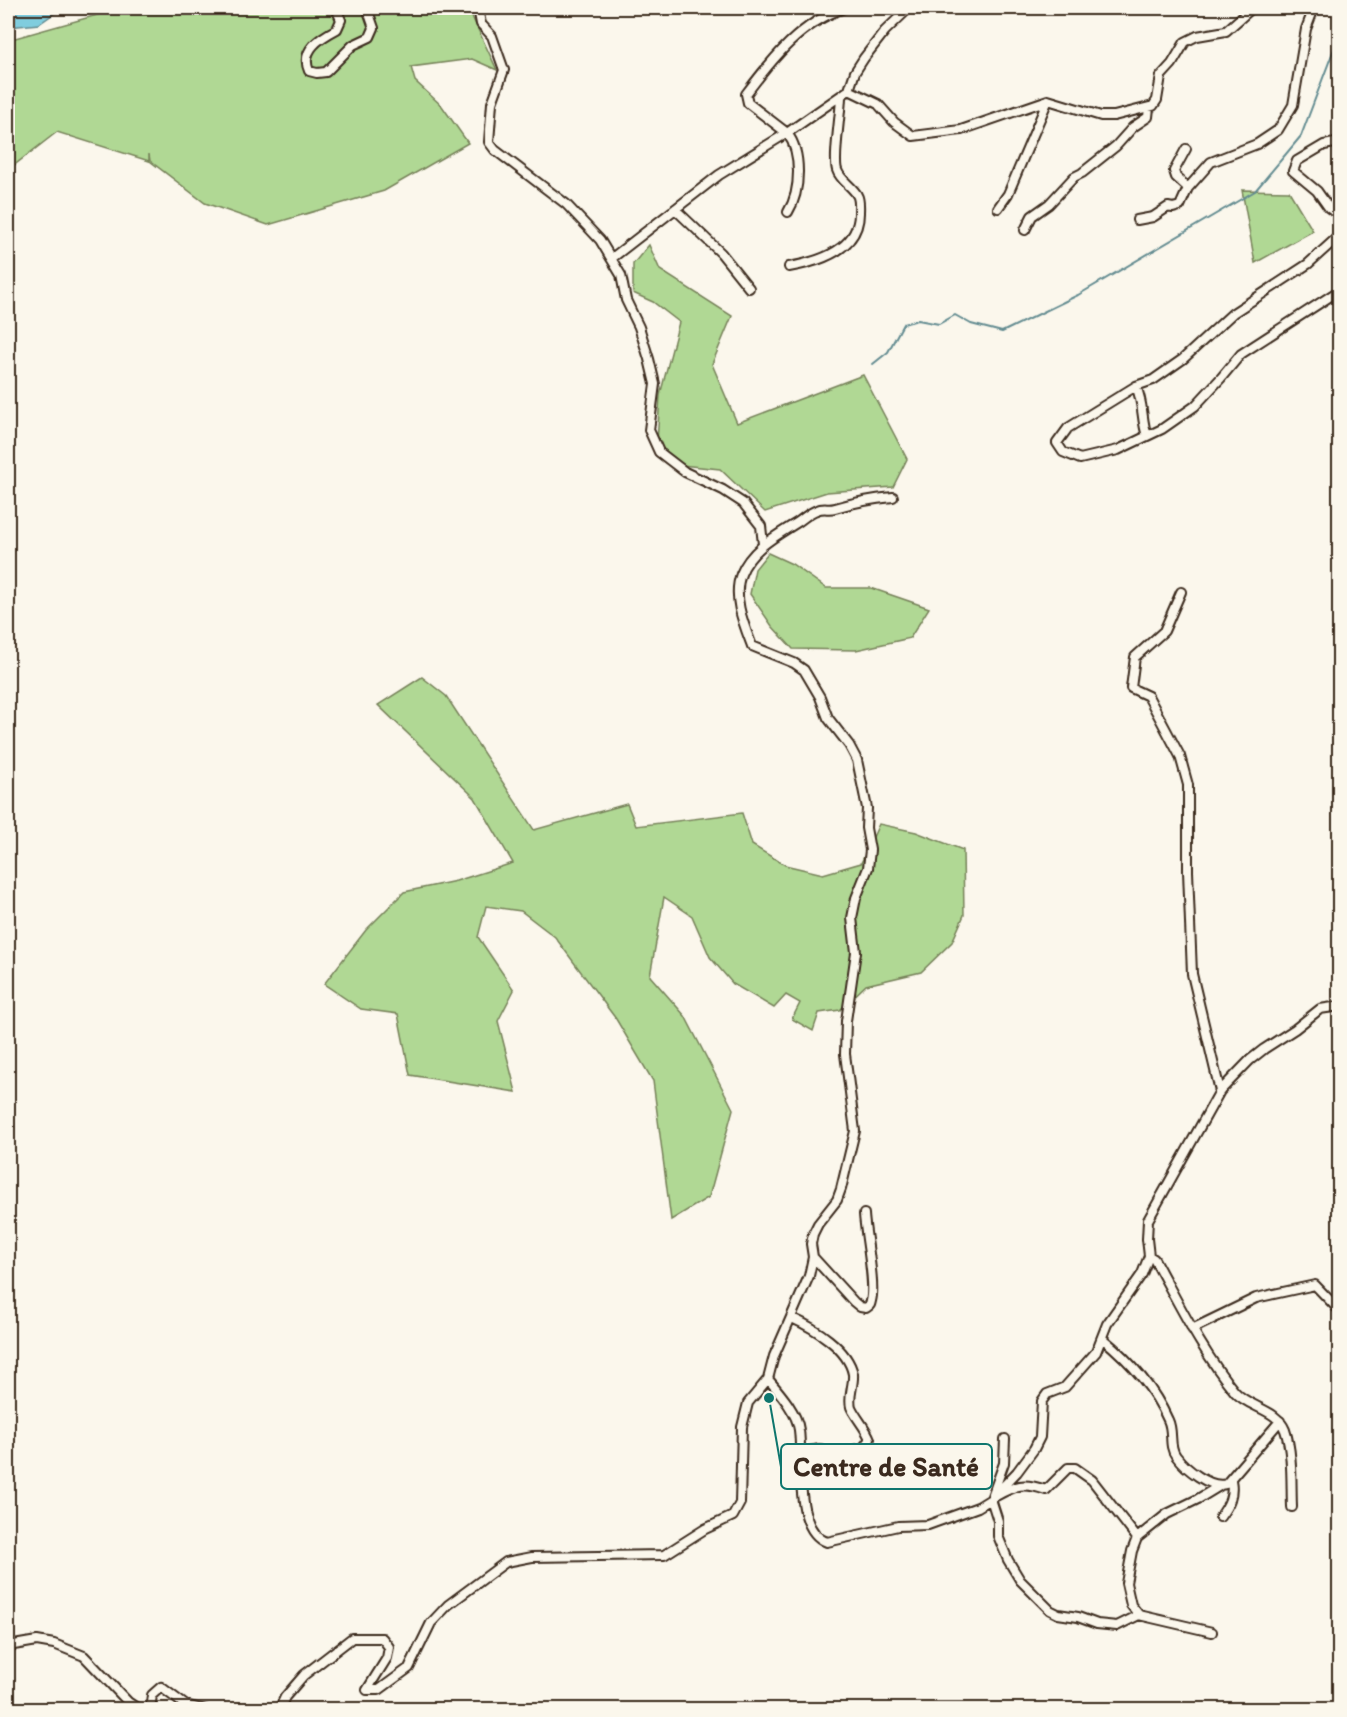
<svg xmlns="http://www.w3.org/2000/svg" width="1347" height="1717" viewBox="0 0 1347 1717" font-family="Itim,sans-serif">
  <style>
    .green { fill: #b0d894; stroke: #768159; stroke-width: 1.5 }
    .water { fill: #80cdde; stroke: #648c91; stroke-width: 1.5 }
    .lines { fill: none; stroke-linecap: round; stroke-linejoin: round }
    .stream { stroke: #648c91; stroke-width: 2 }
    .minor-casing { stroke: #3b2a1e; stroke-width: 12 }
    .minor { stroke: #fbf7ec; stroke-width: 8 }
    .leader { fill: none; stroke: #0f766e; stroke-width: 2 }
    .callout-dot { fill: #0f766e; stroke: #fbf7ec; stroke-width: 2 }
    .callout { fill: #fbf7ec; stroke: #0f766e; stroke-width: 2 }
    .callout-label { font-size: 27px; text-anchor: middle; font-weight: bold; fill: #3b2a1e }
  </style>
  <rect width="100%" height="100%" fill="#fbf7ec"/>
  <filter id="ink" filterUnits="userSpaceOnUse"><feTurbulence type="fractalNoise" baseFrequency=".0167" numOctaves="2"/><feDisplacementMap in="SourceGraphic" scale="12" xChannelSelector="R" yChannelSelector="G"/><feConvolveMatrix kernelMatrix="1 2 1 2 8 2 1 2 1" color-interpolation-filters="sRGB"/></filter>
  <g filter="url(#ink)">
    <!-- green -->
    <path class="green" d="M122,8h346l29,62 -25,-11 -61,8 4,14 27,25 26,37 -84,48 -116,34 -63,-22 -55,-42 -1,-7v7l-92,-29 -44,34 -5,-9v-117z
      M1242,190l47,1 24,40 -58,32z
      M649,245l11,25 72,46 -20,48 25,59 126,-48 44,84 -14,28 -66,5 -62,20 -45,-43 -39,-4 -24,-22 3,-48 19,-73 -26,-20 -20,-9v-29z
      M768,553l24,11 34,24h45l58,20 -19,30 -54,12 -63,-1 -21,-23 -22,-32 5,-25z
      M422,677l24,19 88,134 93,-26 9,22 106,-13 10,32 33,20 38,9 38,-11 18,-39 37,8 47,18 1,65 -12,27 -31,30 -55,13 -26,25 -21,3 -6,18 -21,-12 8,-16 -14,-8 -12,13 -41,-24 -23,-27 -18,-41 -28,-19 -14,79 35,40 48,93 -24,88 -38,23 -18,-139 -37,-62 -61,-82 -34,-26 -35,-5 -8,31 36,53 -16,31 18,71 -106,-17 -12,-61 -37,-5 -37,-25 42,-54 38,-38 52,-11 57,-18 -38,-65 -97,-93z"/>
    <!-- water -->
    <path class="water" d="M8,8h59l-12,5 -16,11 -31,3z"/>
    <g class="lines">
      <!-- stream -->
      <path class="stream" d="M873,364l15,-12 15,-28 15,-4 21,4 16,-9 16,9 31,8 76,-37 177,-104 46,-55 39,-103"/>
      <defs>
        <path id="minor" d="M336,8l5,12 -4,9c-17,9 -37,21 -28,42l8,2 9,-1 27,-27 17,-8 4,-9 -7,-20
          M478,8l3,16 11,12 12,34 -12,33 -3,39 6,8 71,54 34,36 21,35 5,25 13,27 10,32 6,25 -6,46 10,22 26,20 38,18 20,13 18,23 2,18
          M849,90l29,14 16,18 19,14 48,-6 87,-30 53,16h13l39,-10 4,-6 4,-24 11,-12 13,-22 12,-6 29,-5 26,-23
          M1340,142l-16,3 -27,16 -4,10 24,20 12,17 11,8
          M1186,149l-12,22 2,6 12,11
          M998,208l10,-14 40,-94
          M675,209l46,44 28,35
          M788,212c13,-21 14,-60 -1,-79l62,-43 6,-18 9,-14 21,-27 24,-23
          M1137,220l16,-3 15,-10 5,1 7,-2 8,-18 23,-26 46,-18 21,-14 15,-25 13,-76 8,-21
          M1025,230l7,-14 17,-12 25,-27 8,-4 34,-27 17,-19 15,-10 1,-9
          M1340,235l-32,29 -75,49 -50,46 -30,21 -17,6 -68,42 -11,15 6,9 17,7 38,-9 44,-21 33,-23 26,-28 20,-24 99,-64
          M612,258l107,-83 68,-42 -39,-30 -2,-9c27,-36 55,-71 98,-86
          M789,267c29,-5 70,-17 70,-54 0,-6 1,-13 -2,-18 -5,-9 -17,-15 -20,-25 -4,-12 4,-58 4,-74
          M1136,386c8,19 5,32 11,50
          M1181,592l-17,39 -29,26 -4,31 17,8 32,60 8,29v86l4,103 28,117
          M1149,1256l5,3c25,45 48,93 81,133 14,16 42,17 50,38 8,23 6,53 7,77
          M813,1257l41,45 6,5 6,1c4,-3 4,-2 5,-7 5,-17 -6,-66 -7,-87
          M792,1318c22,10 56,30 61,56 1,11 -5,22 -2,33 5,11 15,21 19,32l-7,9 -29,6 -14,-5 -21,4
          M1192,1329l64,-31 59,-13 25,26
          M1102,1338c27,22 52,50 66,82 6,12 0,26 8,36 9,12 34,33 50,28l54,-63
          M768,1379l6,-23 35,-80 4,-19 -2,-13 2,-10 5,-10 19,-24 4,-11 14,-58 -10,-77 1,-33 10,-69 -4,-34 4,-20 12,-30 2,-18 -4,-22 1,-20 -10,-48 -8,-15 -21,-27 -8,-21 -16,-27 -10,-7 -42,-17c-8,-21 -20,-49 -11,-72 10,-25 35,-38 57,-52 6,-4 12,-10 19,-12 6,-3 12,0 18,-2 20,-6 37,-9 58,-11
          M1005,1439l-1,24 -13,36 7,22v15l10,24 12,20 30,30 8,4 20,3 19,7 20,2 22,-11
          M996,1496c20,-11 27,-14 50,-6l22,-22h7l17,12 45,58
          M1220,1517c9,-12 14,-22 11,-37
          M1212,1632l-73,-17 -8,-10 -5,-22 6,-32 5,-13 30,-24 31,-15 23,-14
          M8,1646l29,-5 17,3 30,12 44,46 12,8
          M150,1710l2,-15 9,-8 24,18 21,5
          M279,1710l6,-13 19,-22 48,-37h30l7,9 -2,11 -20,32h12l30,-22 22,-45 17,-18 58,-43 26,-5 132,-2 41,-26 28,-13 7,-13 2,-76 6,-24 20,-24c11,13 29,33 31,51 4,29 -6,100 28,112l71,-16 30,-1 50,-18 13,-8 26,-27 17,-23 6,-12 2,-36 5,-7 18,-7 31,-35 11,-28 35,-50 7,-18 -2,-17 1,-19 72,-129 30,-31 14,-11 31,-20 25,-20 20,-3"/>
      </defs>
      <!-- minor casing -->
      <use href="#minor" class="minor-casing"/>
      <!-- minor -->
      <use href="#minor" class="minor"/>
    </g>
  </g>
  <!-- callouts -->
  <path class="leader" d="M769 1398L781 1467"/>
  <circle class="callout-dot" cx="769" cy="1398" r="6"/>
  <rect class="callout" x="781" y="1444" width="211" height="45" rx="6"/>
  <g class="callout-label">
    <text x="886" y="1476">Centre de Santé</text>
  </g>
  <!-- margin -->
  <rect width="1347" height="1717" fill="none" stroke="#fbf7ec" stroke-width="30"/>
  <rect x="15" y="15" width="1317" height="1687" fill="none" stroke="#3b2a1e" stroke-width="2" filter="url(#ink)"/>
</svg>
